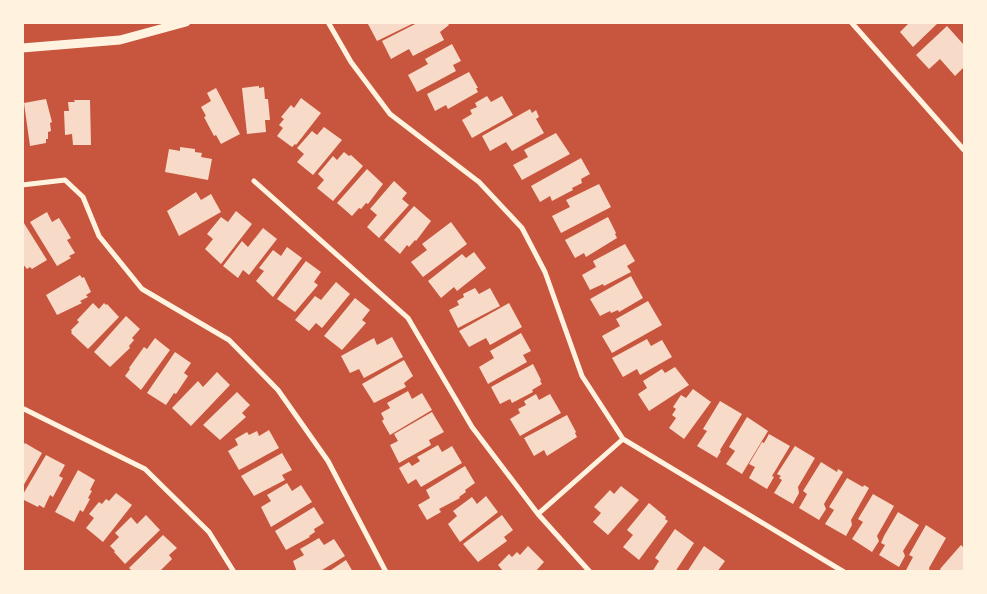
<svg xmlns="http://www.w3.org/2000/svg" width="987" height="594" viewBox="0 0 987 594" font-family="Literata,serif">
  <style>
    .building { fill: #f7dbc8 }
    .lines { fill: none; stroke-linecap: round; stroke-linejoin: round }
    .minor { stroke: #fff3e0; stroke-width: 5 }
    .tertiary { stroke: #fff3e0; stroke-width: 9 }
  </style>
  <rect width="100%" height="100%" fill="#c8553d"/>
  <!-- building -->
  <path class="building" d="M372,22h44l-39,19 -9,-17z
    M419,22h28l2,3 -9,7 4,8 -31,16 -4,-7 -18,10 -9,-18z
    M910,22h29l-26,25 -13,-15z
    M947,26l17,19v22l-9,9 -15,-17 -11,10 -13,-14z
    M452,44l9,17 -8,4 3,6 -39,21 -9,-17 20,-11 -3,-5z
    M469,72l9,16h-2l2,4 -30,17 -2,-4 -11,6 -8,-17z
    M259,86v2l5,-1 1,12h3l2,21h-5l1,12 -19,2 -5,-46z
    M216,88l24,46 -19,10 -5,-9 -2,1 -10,-19 2,-1 -5,-9 10,-6 -4,-8z
    M487,96l4,6 11,-6 11,19 -41,23 -10,-18 10,-6 -2,-4 7,-3 -2,-4z
    M301,98l20,15 -25,32 -1,-1 -3,3 -15,-11 6,-8 -4,-3 5,-6 -3,-2 10,-12 3,3z
    M46,99l6,23 -2,1 1,8 -3,1v7h-2v4l-16,3 -6,-43z
    M74,100h16l1,45h-18l-1,-11 -7,1 -1,-24h5l-1,-9h7z
    M530,109l2,4 4,-3 3,7 -3,2 8,14 -32,18 -6,-9 -16,9 -8,-15z
    M324,127l18,13 -29,35 -16,-13 7,-8 -7,-6 15,-17 5,4z
    M556,133l14,21 -48,26 -9,-15 15,-8 -4,-7z
    M180,147l15,2v3l7,1 -1,4 11,2 -4,21 -43,-8 4,-23 11,2z
    M344,152l5,4 2,-1 12,11 -30,35 -16,-13 7,-8 -6,-6 15,-18 4,4z
    M581,158l9,16 -9,5 1,4 -10,5 1,2 -21,11 -2,-5 -10,6 -9,-16z
    M367,169l16,15 -15,20 -2,-1 -5,6 -2,-1 -7,8 -15,-13z
    M394,181l13,12 -5,6 7,6 -30,33 -12,-11 10,-12 -7,-6z
    M599,184l12,23 -50,26 -9,-17 18,-9 -4,-7z
    M196,192l5,8 10,-6 10,18 -42,24 -12,-25z
    M414,206l17,15 -15,20 -1,-1 -6,7 -2,-2 -7,9 -16,-14z
    M236,211l16,13 -31,40 -16,-15 8,-10 -6,-5 14,-17 7,5z
    M47,212l5,10 7,-4 12,20 -4,2 8,13 -6,3 2,2 -14,8 -27,-44z
    M608,217l8,16 -1,1 2,4 -31,19 -2,-4 -9,5 -10,-18z
    M22,220l25,40 -15,9 -2,-2 -3,2 -5,-6z
    M451,222l16,22 -44,33 -12,-15 16,-12 -5,-6z
    M263,228l14,11 -28,36 -6,-5 -5,8 -15,-12 19,-25 6,6z
    M625,244l10,17 -8,5 4,6 -27,14 -1,-2 -13,6 -8,-15 14,-8 -3,-6z
    M287,247l15,11 -29,39 -17,-16 8,-10 -5,-3 14,-18 8,6z
    M474,252l12,16 -29,23 -3,-4 -13,11 -13,-17 34,-27 4,4z
    M306,261l15,11 -7,10 4,3 -23,27 -18,-13z
    M80,275l2,3 2,-1 7,15 -5,3 2,2 -8,4 2,2 -25,12 -11,-20z
    M631,276l12,22 -24,14 -1,-2 -7,3 -1,-2 -10,5 -10,-17z
    M336,282l14,12 -28,34 -6,-5 -7,8 -14,-11 20,-24 6,4z
    M475,288l4,6 11,-6 10,18 -42,22 -9,-18 10,-5 -2,-4 7,-4 -1,-3z
    M355,298l15,12 -8,10 4,3 -24,27 -18,-14z
    M648,301l14,24 -50,28 -10,-17 18,-10 -4,-7z
    M93,303l6,6 5,-6 2,2 1,-1 12,13 -31,32 -17,-16 1,-1 -1,-2 8,-8 -2,-2z
    M509,303l13,24 -32,18 -4,-7 -17,9 -10,-16z
    M126,316l14,13 -8,9 2,2 -5,6 1,2 -20,19 -16,-15z
    M521,333l10,18 -8,4 4,7 -39,22 -9,-17 15,-9 -4,-7z
    M392,337l11,20 -39,21 -5,-9 -9,4 -9,-17 33,-18 3,7z
    M155,338l15,12 -29,40 -16,-14 5,-7 -1,-1 15,-21 3,2z
    M647,339l4,7 11,-6 10,17 -32,18 -3,-6 -14,8 -11,-19z
    M175,352l16,11 -7,10 4,3 -12,18 -2,-1 -8,12 -19,-12z
    M404,360l9,16 -9,7 2,4 -32,16 -12,-19z
    M533,364l8,16 -1,1 2,3 -10,6 1,2 -21,11 -2,-4 -10,5 -9,-17z
    M675,367l14,18 -40,26 -11,-17 9,-6 -4,-7 19,-12 3,4z
    M217,372l13,13 -39,41 -19,-18 26,-27 5,6z
    M693,389l18,13 -27,37 -15,-11 7,-10 -4,-3 4,-6 -3,-2 8,-12 5,3z
    M408,391l4,8 10,-6 10,17 -42,25 -8,-14 2,-2 -3,-6 9,-5 -3,-5z
    M237,392l13,13 -8,8 4,4 -26,23 -17,-15z
    M536,394l3,6 11,-6 11,19 -41,23 -10,-17 10,-6 -2,-4 8,-4 -2,-4z
    M720,401l22,13 -22,36 1,1 -4,7 -20,-12 10,-15 -4,-2z
    M432,412l12,20 -15,8 2,5 -32,18 -9,-18 8,-4 -4,-7z
    M567,415l9,17 -1,1 2,4 -30,19 -3,-6 -10,6 -10,-18z
    M747,417l21,14 -26,43 -16,-10 9,-13 -6,-4z
    M269,430l10,18 -40,22 -11,-19 10,-6 -3,-6 12,-7 2,3 8,-4 2,5z
    M769,434l21,12 -18,30 2,1 -7,12 -18,-11 6,-11 -6,-3 13,-22 2,1z
    M25,443l17,10 -20,35v-41z
    M438,445l4,7 10,-6 10,17 -41,24 -5,-8 -8,5 -9,-16 10,-6 3,4 8,-5 -3,-4z
    M795,446l20,12 -17,29 1,6 -6,11 -19,-11 8,-13 -3,-2 2,-2 -4,-2z
    M282,453l10,17 -10,5 3,5 -31,16 -13,-20z
    M46,455l19,10 -6,11 4,2 -10,19 -3,-2 -6,13 -5,-3 -1,2 -16,-8v-3z
    M821,462l16,10 1,-3 5,3 -19,32 2,5 -7,11 -20,-12 8,-14 -4,-3z
    M465,466l10,17 -10,7 1,2 -7,5 1,1 -21,11 2,3 -14,8 -9,-15 12,-7 -4,-8z
    M78,470l17,10 -5,10 2,1 -4,7 2,1 -7,13 -3,-2 -6,12 -19,-10z
    M847,478l16,9 1,-2 5,3 -18,32 1,5 -6,11 -21,-12 9,-14 -5,-3z
    M287,483l5,8 9,-6 11,17 -41,25 -10,-20 10,-6 -4,-6z
    M621,486l18,14 -31,35 -15,-13 8,-9 -7,-6 16,-17 4,4z
    M116,493l16,12 -29,37 -17,-14 8,-10 -5,-4 10,-12 3,2 4,-5 3,2z
    M873,494l21,12 -17,30 2,5 -7,11 -20,-13 11,-17 -5,-3z
    M486,496l12,16 -38,30 -12,-18 9,-8 -4,-5 19,-14 5,7z
    M649,503l17,14 -1,2 3,2 -29,39 -16,-13 10,-12 -6,-5z
    M314,507l10,16 -10,6 1,3 -6,4 1,1 -24,13 -11,-19z
    M898,512l21,13 -16,26 2,5 -6,11 -20,-12 6,-10 -4,-2 3,-7z
    M146,515l14,15 -35,34 -11,-12 1,-1 -5,-5 9,-9 -4,-4 16,-16 6,7z
    M502,515l11,15 -9,7 3,4 -29,21 -15,-18z
    M926,525l20,13 -17,30 1,4h-25l8,-15 -4,-2z
    M675,529l19,14 -19,29h-23l7,-11 -4,-3z
    M163,535l14,13 -8,7 3,4 -13,13h-26l-4,-4z
    M319,538l5,7 10,-6 11,17 -26,16h-22l-4,-11 11,-6 -4,-6z
    M961,545l3,3v24h-22l-2,-3z
    M528,546l16,16 -9,10h-33l1,-1 -5,-6 11,-11 3,3 5,-5 3,3z
    M704,546l21,15 -8,11h-30z
    M346,560l7,12h-25z"/>
  <g class="lines">
    <!-- minor -->
    <path class="minor" d="M328,22l23,40 39,52 89,68 43,46 23,44 37,104 41,63 221,133
      M851,22l113,128
      M254,181l154,137 64,109 66,87 52,58
      M22,185l43,-5 18,17 16,39 43,53 87,51 49,50 50,71 58,111
      M22,408l123,61 64,63 25,40
      M538,514l85,-75"/>
    <!-- tertiary -->
    <path class="tertiary" d="M22,48l98,-8 66,-18"/>
  </g>
  <!-- border -->
  <rect width="987" height="594" fill="none" stroke="#fff3e0" stroke-width="48"/>
</svg>
